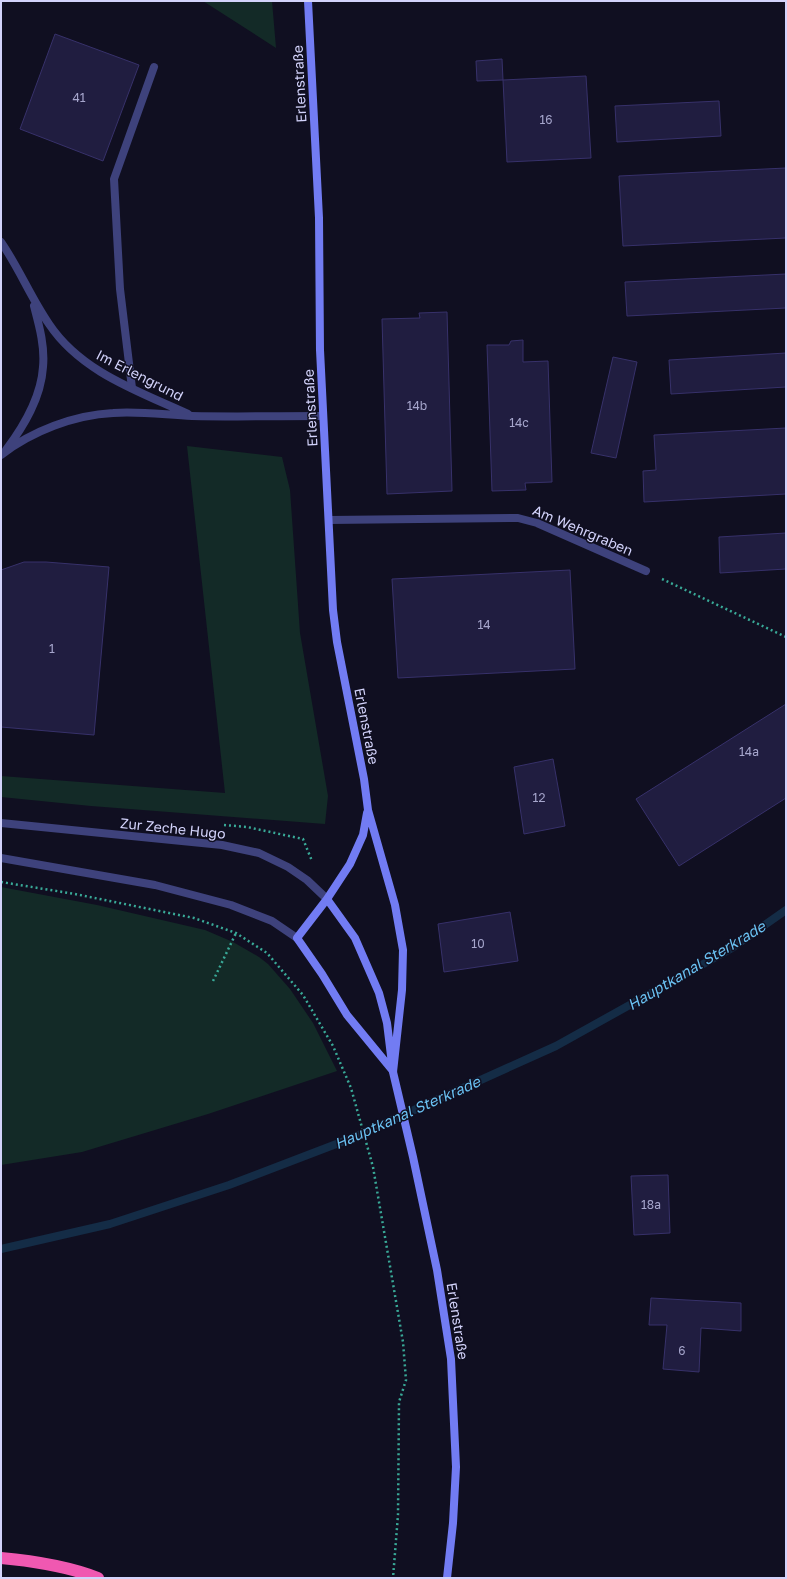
<svg xmlns="http://www.w3.org/2000/svg" width="787" height="1579" viewBox="0 0 787 1579" font-family="'Golos Text',sans-serif">
  <style>
    .green { fill: #132a27 }
    .lines { fill: none; stroke-linecap: round; stroke-linejoin: round }
    .stream { stroke: #142c46; stroke-width: 8 }
    .building { fill: #201d40; stroke: #37316a }
    .path { stroke: #39a997; stroke-width: 2.5; stroke-dasharray: 2 3; stroke-linecap: butt }
    .service { stroke: #3e427c; stroke-width: 8 }
    .minor { stroke: #3e427c; stroke-width: 8 }
    .tertiary { stroke: #3e427c; stroke-width: 8 }
    .secondary { stroke: #727cf3; stroke-width: 8 }
    .motorway { stroke: #f058b1; stroke-width: 12 }
    .labels { text-anchor: middle; dominant-baseline: central; stroke-width: 3; stroke-linejoin: round; paint-order: stroke }
    .number-label { font-size: 12px; fill: #a6a6cc }
    .street-label { font-size: 14px; fill: #d3d3fb; stroke: #100f21 }
    .water-label { font-size: 15px; font-style: italic; fill: #6ac1f2; stroke: #100f21 }
  </style>
  <rect width="100%" height="100%" fill="#100f21"/>
  <!-- green -->
  <path class="green" d="M203,1h69l4,47z
    M187,446l95,11 8,33 10,143 28,163 -3,28 -234,-18 -90,-9v-21l224,17z
    M1,887l96,18 108,25 28,12 26,15 9,7 22,25 23,34 24,48 -129,43 -126,38 -81,13z"/>
  <g class="lines">
    <!-- stream -->
    <path class="stream" d="M1,1249l109,-25 119,-39 123,-47 204,-92 176,-98 54,-38"/>
  </g>
  <!-- building -->
  <path class="building" d="M55,34l84,31 -36,96 -83,-32z
    M502,59l1,21 -26,1 -1,-20z
    M586,76l5,82 -84,4 -4,-82z
    M719,101l2,35 -104,6 -2,-36z
    M786,168v70l-163,8 -4,-70z
    M786,274v34l-159,8 -2,-34z
    M447,312l5,179 -65,3 -5,-175 38,-1 -1,-5z
    M523,340v22l25,-1 4,121 -27,1 1,7 -34,1 -5,-146h22l2,-4z
    M786,353v34l-115,7 -2,-34z
    M613,357l24,5 -21,96 -25,-5z
    M786,428v66l-142,8 -1,-31 13,-1 -2,-35z
    M786,533v36l-66,4 -1,-36z
    M24,562h22l63,5 -15,168 -93,-8v-157z
    M570,570l5,99 -177,9 -6,-99z
    M786,704v94l-107,68 -43,-67z
    M553,759l12,67 -41,8 -10,-67z
    M510,912l8,49 -74,11 -6,-48z
    M668,1175l2,58 -36,2 -3,-59z
    M651,1298l90,5v28l-40,-3 -2,44 -36,-3 4,-44h-18z"/>
  <g class="lines">
    <!-- path -->
    <path class="path" d="M662,579l124,58
      M224,825l23,2 56,12 9,22
      M1,882l74,12 119,24 42,15 31,20 36,42 30,51 18,42 22,79 30,175 3,38 -7,22 -1,113 -5,63
      M213,981l23,-48"/>
    <!-- service -->
    <path class="service" d="M132,388l-12,-99 -6,-110 40,-112"/>
    <!-- minor -->
    <path class="minor" d="M1,242c18,26 30,56 48,82 32,48 89,67 139,90
      M6,450c18,-24 35,-52 37,-83 2,-21 -4,-42 -9,-61
      M1,455c31,-24 73,-40 112,-42 27,-2 53,2 79,3 44,1 88,0 131,0
      M329,520l189,-2 19,5 109,48"/>
    <!-- tertiary -->
    <path class="tertiary" d="M1,823l221,22 37,8 29,14 19,13 20,19
      M1,858l154,27 76,20 41,16 25,17"/>
    <!-- secondary -->
    <path class="secondary" d="M308,1l11,217 1,132 13,260 4,32 27,137 4,31 27,95 8,45 -1,40 -9,82
      M367,813l-4,22 -13,29 -23,35 -30,39 25,36 25,41 46,56
      M327,899l28,39 24,55 8,30 6,49 20,85 24,113 14,89 5,108 -3,56 -6,55"/>
    <!-- motorway -->
    <path class="motorway" d="M1,1558c33,3 66,8 97,20"/>
  </g>
  <g class="labels">
    <!-- number labels -->
    <g class="number-label">
      <text x="79" y="97">41</text>
      <text x="546" y="119">16</text>
      <text x="417" y="405">14b</text>
      <text x="519" y="422">14c</text>
      <text x="484" y="624">14</text>
      <text x="52" y="648">1</text>
      <text x="749" y="751">14a</text>
      <text x="539" y="797">12</text>
      <text x="478" y="943">10</text>
      <text x="651" y="1204">18a</text>
      <text x="682" y="1350">6</text>
    </g>
    <!-- street labels -->
    <g class="street-label">
      <text transform="translate(299 84) rotate(-93)">Erlenstraße</text>
      <text transform="translate(140 375) rotate(27)">Im Erlengrund</text>
      <text transform="translate(310 408) rotate(-93)">Erlenstraße</text>
      <text transform="translate(583 530) rotate(23)">Am Wehrgraben</text>
      <text transform="translate(367 726) rotate(79)">Erlenstraße</text>
      <text transform="translate(173 828) rotate(6)">Zur Zeche Hugo</text>
      <text transform="translate(458 1321) rotate(81)">Erlenstraße</text>
    </g>
    <!-- water labels -->
    <g class="water-label">
      <text transform="translate(696 965) rotate(-31)">Hauptkanal Sterkrade</text>
      <text transform="translate(407 1112) rotate(-24)">Hauptkanal Sterkrade</text>
    </g>
  </g>
  <!-- border -->
  <rect width="787" height="1579" fill="none" stroke="#d3d3fb" stroke-width="4"/>
</svg>
